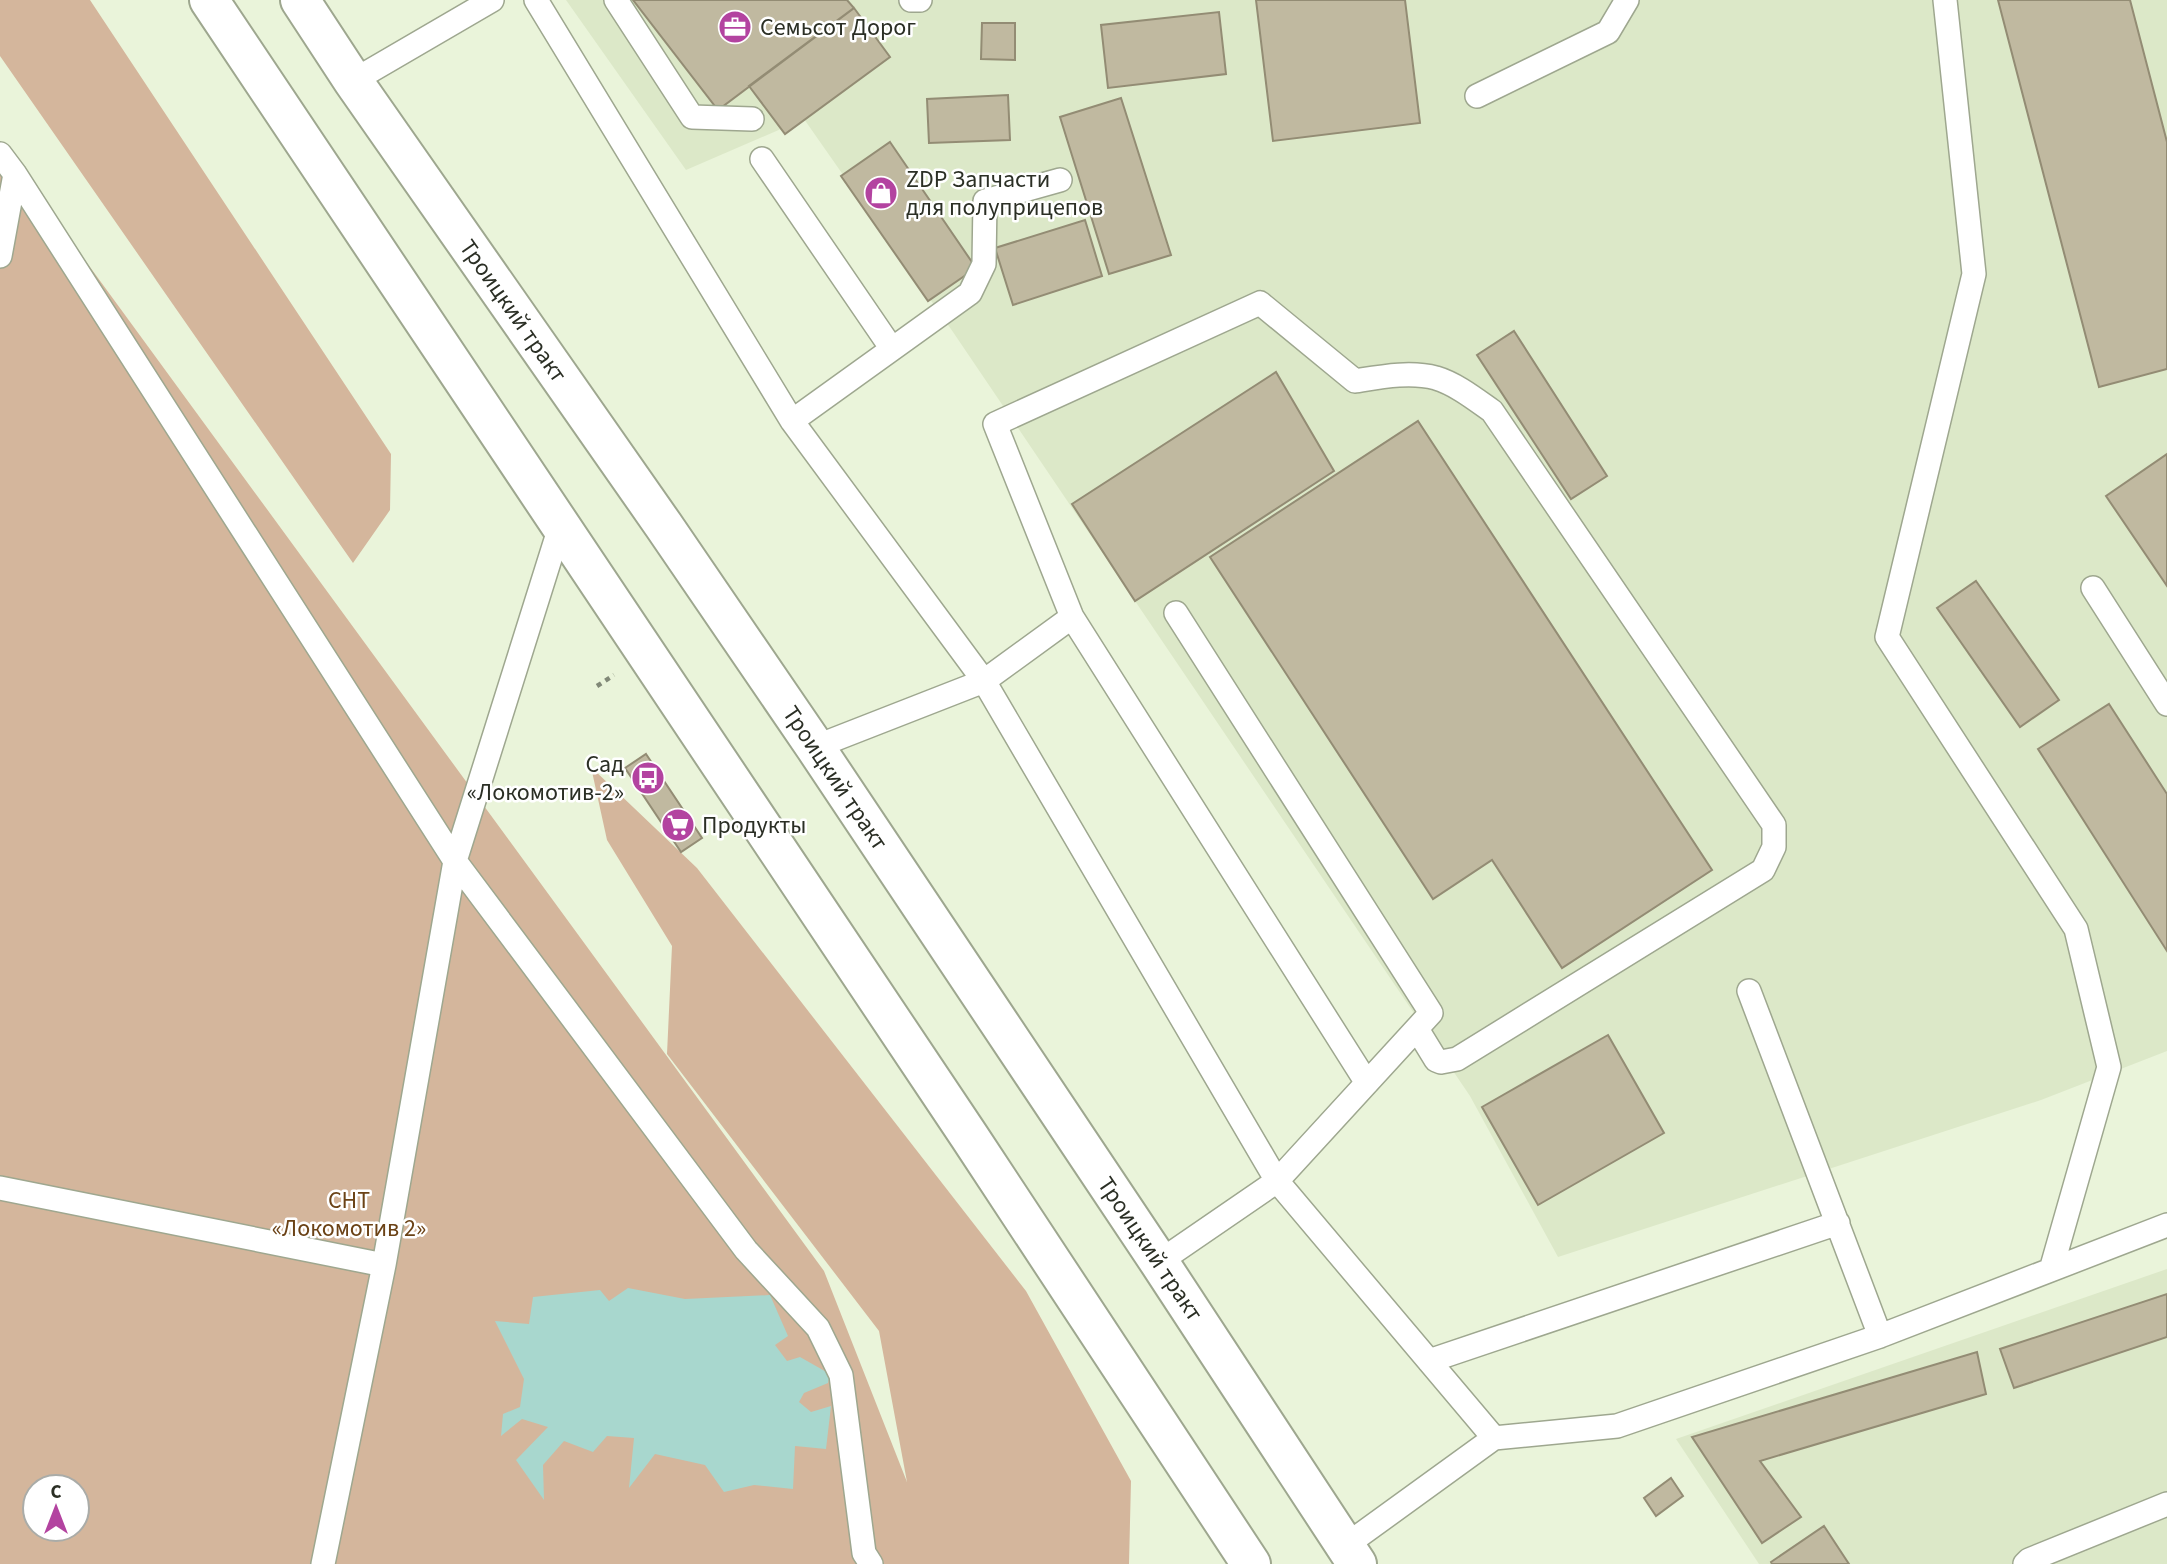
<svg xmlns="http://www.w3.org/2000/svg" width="2167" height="1564" viewBox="0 0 2167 1564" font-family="'Source Sans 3',sans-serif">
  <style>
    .built { fill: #dce8c8 }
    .green { fill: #d4b69c; fill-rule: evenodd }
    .water { fill: #a8d7ce }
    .building { fill: #c0b9a0; stroke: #938c74; stroke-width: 2 }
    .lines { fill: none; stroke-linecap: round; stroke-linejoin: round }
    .lane-casing { stroke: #9ea78f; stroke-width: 26 }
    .primary-casing { stroke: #9ea78f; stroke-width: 42 }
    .path { stroke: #818877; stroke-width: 4.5; stroke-dasharray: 5 5; stroke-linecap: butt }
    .lane { stroke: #fff; stroke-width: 23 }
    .primary { stroke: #fff; stroke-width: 38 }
    .labels { text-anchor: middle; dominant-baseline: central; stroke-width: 5; stroke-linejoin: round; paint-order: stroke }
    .poi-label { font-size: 24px; fill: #2b2f25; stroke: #fff; text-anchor: start }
    .street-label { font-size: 24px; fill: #2b2f25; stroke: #fff }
    .park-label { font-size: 24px; fill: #6b4216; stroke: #fff }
  </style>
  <rect width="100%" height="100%" fill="#eaf4da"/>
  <!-- built -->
  <path class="built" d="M566,0h1601v1051l-126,49 -483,157 -88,-161 -517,-764 -149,-213 -118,51z
    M2167,1269v295h-408l-83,-125z"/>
  <!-- green -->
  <path class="green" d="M0,0h90l301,454 -1,56 -37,53 -353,-507z
    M0,144l824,1127 83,211 -28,-151 -212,-277 5,-108 -65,-106 -16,-73 106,101 329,423 105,190 -2,83h-1129zM35,1487h42v42h-42z"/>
  <!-- water -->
  <path class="water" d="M628,1288l57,11 85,-4 18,41 -13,9 12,16 13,-4 30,17 -2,9 -24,10 -5,9 12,10 20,-6 -5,43 -31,-3 -2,43 -39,-4 -30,7 -19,-27 -50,-11 -26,34 5,-50 -27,-2 -14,16 -29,-11 -21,24 1,35 -28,-40 32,-33 -26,-8 -21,17 2,-22 17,-7 4,-28 -29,-58 34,3 4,-27 67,-7 9,11z"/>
  <!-- building -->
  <path class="building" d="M633,0h214l7,8 -136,102z
    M1256,0h149l15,123 -147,18z
    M1998,0h132l37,142v227l-68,18z
    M854,8l36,49 -105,77 -36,-48z
    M1219,12l7,62 -118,14 -7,-63z
    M982,23h33v37l-34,-1z
    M1008,95l2,45 -81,3 -2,-44z
    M1121,98l50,157 -62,19 -49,-157z
    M890,142l86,126 -48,33 -87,-125z
    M1085,220l17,56 -89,29 -18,-57z
    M1514,331l93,145 -36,23 -94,-144z
    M1276,372l58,99 -199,130 -63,-97z
    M1418,421l294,449 -150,98 -70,-108 -59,39 -223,-342z
    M2167,454v132l-61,-90z
    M1976,581l83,119 -39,27 -83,-119z
    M2109,704l58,90v157l-129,-202z
    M646,754l56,84 -21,14 -56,-84z
    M1608,1035l56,98 -126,72 -56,-98z
    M2167,1294v43l-153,51 -14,-39z
    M1977,1352l9,42 -226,67 41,56 -39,26 -70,-106z
    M1671,1478l12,18 -27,20 -12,-18z
    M1824,1526l25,38h-77l-1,-2z"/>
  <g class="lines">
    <defs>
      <path id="lane" d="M536,0l256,421 192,260 293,500 217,257
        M616,0l76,117 60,2
        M911,0h9
        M1945,0l29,274 -87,363 189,292 33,138 -58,203
        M353,81l139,-81
        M1477,96l131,-64 19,-32
        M0,154l15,20 440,687 291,389 72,78 23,47 23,178 7,11
        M762,159l130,190
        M0,256l15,-82
        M792,421l178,-128 14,-29 1,-63 75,-21
        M2093,588l74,116
        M815,747l169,-66 88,-64
        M1749,991l131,345
        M1367,1083l-295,-466 -77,-193 265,-121 95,78c25,-4 55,-10 81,-3 20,6 39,21 56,33l282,414v22l-11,23 -306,189 -16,3 -5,-2 -19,-31
        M0,1188l384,77
        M1159,1262l118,-81 154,-168 -255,-400
        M1429,1361l409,-138
        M1345,1546l149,-108 123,-12 263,-90 287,-111
        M323,1564l61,-299 71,-404 105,-334
        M2025,1564l4,-4 138,-56"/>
      <path id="primary" d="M209,0l760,1136 282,428
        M300,0l53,81 311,445 151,221 344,515 198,302"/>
    </defs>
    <!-- lane casing -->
    <use href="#lane" class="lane-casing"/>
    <!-- primary casing -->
    <use href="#primary" class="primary-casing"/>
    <!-- path -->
    <path class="path" d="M597,686l17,-11"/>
    <!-- lane -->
    <use href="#lane" class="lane"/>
    <!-- primary -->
    <use href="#primary" class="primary"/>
  </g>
  <!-- icons -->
  <defs>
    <symbol id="office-disc" viewBox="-11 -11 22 22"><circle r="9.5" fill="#b343a0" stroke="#fff"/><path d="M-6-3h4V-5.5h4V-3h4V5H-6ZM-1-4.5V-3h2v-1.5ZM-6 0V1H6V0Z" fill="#fff"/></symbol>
    <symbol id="shop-disc" viewBox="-11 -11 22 22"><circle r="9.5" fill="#b343a0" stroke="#fff"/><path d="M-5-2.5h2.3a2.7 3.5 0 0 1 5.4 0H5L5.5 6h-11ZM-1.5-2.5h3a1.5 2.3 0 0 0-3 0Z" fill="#fff"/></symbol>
    <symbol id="bus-disc" viewBox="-11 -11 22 22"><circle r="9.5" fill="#b343a0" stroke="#fff"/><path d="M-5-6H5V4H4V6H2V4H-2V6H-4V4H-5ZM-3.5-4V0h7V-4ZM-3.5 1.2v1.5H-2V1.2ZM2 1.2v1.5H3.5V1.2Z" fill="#fff"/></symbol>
    <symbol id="supermarket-disc" viewBox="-11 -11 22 22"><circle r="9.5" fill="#b343a0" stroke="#fff"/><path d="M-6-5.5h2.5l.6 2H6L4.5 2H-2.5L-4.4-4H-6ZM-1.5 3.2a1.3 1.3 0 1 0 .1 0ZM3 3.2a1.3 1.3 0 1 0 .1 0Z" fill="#fff"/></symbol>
  </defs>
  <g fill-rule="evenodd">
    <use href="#office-disc" x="716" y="8" width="38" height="38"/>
    <use href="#shop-disc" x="862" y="174" width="38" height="38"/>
    <use href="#bus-disc" x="629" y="759" width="38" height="38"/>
    <use href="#supermarket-disc" x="659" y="806" width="38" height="38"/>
  </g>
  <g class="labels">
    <!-- poi labels -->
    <g class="poi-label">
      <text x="760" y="27">Семьсот Дорог</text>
      <text x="906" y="179">ZDP Запчасти<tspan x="906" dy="28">для полуприцепов</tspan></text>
      <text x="624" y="764" text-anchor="end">Сад<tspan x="624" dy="28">«Локомотив-2»</tspan></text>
      <text x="702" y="825">Продукты</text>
    </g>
    <!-- street labels -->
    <g class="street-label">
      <text transform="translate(513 311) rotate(55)">Троицкий тракт</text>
      <text transform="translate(835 778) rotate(56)">Троицкий тракт</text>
      <text transform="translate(1150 1249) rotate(56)">Троицкий тракт</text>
    </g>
    <!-- park labels -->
    <g class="park-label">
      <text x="349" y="1200">СНТ<tspan x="349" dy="28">«Локомотив 2»</tspan></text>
    </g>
  </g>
  <!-- north arrow -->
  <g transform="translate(56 1508)"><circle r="33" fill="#ffffff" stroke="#aaaca8" stroke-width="2"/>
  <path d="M0-5L12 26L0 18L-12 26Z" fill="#b343a0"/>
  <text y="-10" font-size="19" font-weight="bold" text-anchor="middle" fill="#2b2f25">С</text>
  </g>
</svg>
